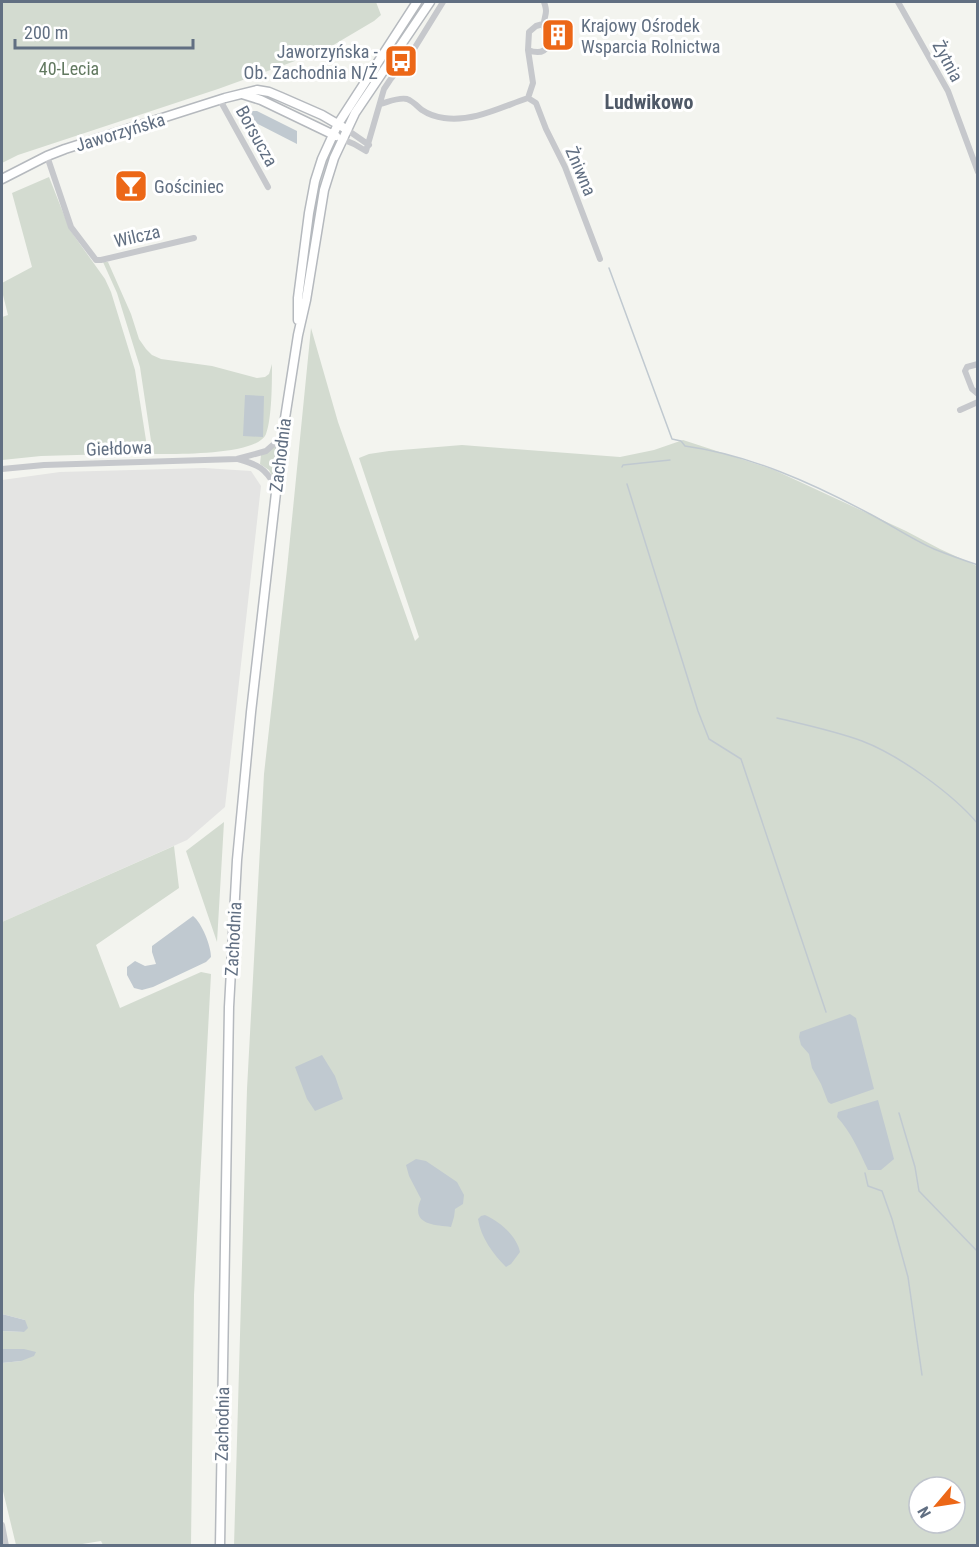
<svg xmlns="http://www.w3.org/2000/svg" width="979" height="1547" viewBox="0 0 979 1547" font-family="'Roboto Condensed',sans-serif">
  <style>
    .built { fill: #e4e4e3 }
    .green { fill: #d3dbd0; fill-rule: evenodd }
    .water { fill: #c0c9d0 }
    .lines { fill: none; stroke-linecap: round; stroke-linejoin: round }
    .stream { stroke: #c0c9d0; stroke-width: 1.5 }
    .secondary-casing { stroke: #b5b9be; stroke-width: 11 }
    .street { stroke: #c6c8cc; stroke-width: 6 }
    .secondary { stroke: #fff; stroke-width: 8 }
    .labels { text-anchor: middle; dominant-baseline: central; stroke-width: 6; stroke-linejoin: round; paint-order: stroke }
    .poi-label { font-size: 18px; fill: #616f82; stroke: #fff; text-anchor: start }
    .street-label { font-size: 18px; fill: #616f82; stroke: #fff }
    .park-label { font-size: 18px; fill: #627960; stroke: #fff }
    .neighbourhood-label { font-size: 20px; font-weight: bold; fill: #4f5967; stroke: #fff }
  </style>
  <rect width="100%" height="100%" fill="#f3f4ef"/>
  <!-- built -->
  <path class="built" d="M204,468l47,3 10,15 -36,321 -38,33 -185,82v-442l58,-8z"/>
  <!-- green -->
  <path class="green" d="M2,2h374l5,13 -7,6 -49,29 -107,39 -200,66 -16,8z
    M49,177l21,53 35,49 6,13 24,78 13,83 -107,3 -39,4v-143l6,-2 -6,-24v-8l30,-16 -20,-74z
    M103,262h5l23,52 8,25 7,10 6,6 9,4 51,7 45,12 8,-1 4,-3 3,-10c0,18 0,54 -6,70 -9,22 -92,20 -113,20l-13,-87 -23,-74z
    M311,328l27,94 77,219 4,-4 -60,-179 10,-4 20,-3 73,-6 158,12 34,-7 29,-10 89,29 134,62 34,18 37,17v979l-743,1 13,-457 17,-315 23,-205zM919,1487h36v36h-36z
    M277,444l1,1 -5,33 -4,-8 -9,-6 1,-9z
    M224,822l-7,120 -31,-91z
    M174,846l5,42 -83,57 24,63 81,-36 10,2 -17,321 -3,250h-88l-2,-4 -25,4h-60l-14,-58v-124l19,-2 3,-12h-22v-18l22,1 1,-12 -23,-6v-392z"/>
  <!-- water -->
  <path class="water" d="M237,111h20l40,20v13l-55,-28z
    M245,395l19,1 -1,41 -20,-1z
    M193,916c9,7 18,30 18,41l-5,5 -53,25 -11,3 -8,-2 -7,-13v-8l8,-6 10,5 11,-2 -4,-12v-6z
    M850,1014l6,4 18,71 -43,15 -3,-2 -7,-18 -9,-16 -3,-14 -8,-9 -2,-8 1,-5z
    M322,1055l13,21 8,23 -28,12 -8,-12 -12,-32z
    M878,1100l16,59 -13,11h-13c-9,-19 -17,-38 -31,-53l1,-5z
    M416,1159l10,2 31,21 7,13 -1,9 -8,5 -1,8 -3,10c-19,-2 -41,-3 -30,-28l-12,-23 -3,-11z
    M485,1215c14,6 32,21 35,37l-9,12 -5,3c-13,-13 -25,-29 -28,-48l3,-3z
    M2,1314l23,6 3,8 -4,4 -22,-1z
    M2,1349h22l12,3 -2,4 -13,5 -19,2z"/>
  <g class="lines">
    <!-- stream -->
    <path class="stream" d="M609,268l63,171 9,2 4,5c65,9 127,37 185,68 21,11 42,25 64,35 15,6 29,11 44,16
      M622,467l1,-2 47,-5
      M627,484l71,227 11,28 32,20 85,253
      M777,718c29,7 58,13 85,23 37,14 91,53 116,83
      M899,1113l16,54 4,24 59,61
      M865,1173l3,13 14,5 10,28 16,58 14,98"/>
    <defs>
      <path id="secondary" d="M242,94l19,6 75,36
        M2,179l45,-23 18,-7 160,-51 32,-8 12,2 12,5 41,18 24,14
        M298,320v-22l11,-85 6,-32 7,-22 16,-35 79,-122
        M220,1546l9,-539 8,-147 14,-148 32,-281 15,-96 8,-35 18,-110 10,-32 21,-45 75,-111"/>
    </defs>
    <!-- secondary casing -->
    <use href="#secondary" class="secondary-casing"/>
    <!-- street -->
    <path class="street" d="M898,2l50,89 30,81
      M543,24l-7,2 -7,6 -1,18c13,5 23,1 19,-15 0,-3 -3,-6 -3,-9 -1,-5 2,-10 2,-15 0,-3 -1,-6 -2,-9
      M528,50l5,33 -5,15
      M528,98l8,5 10,26 19,38 35,92
      M220,100l48,87
      M380,104c8,-2 19,-7 27,-5 6,2 11,8 15,11 6,4 14,7 22,8 30,4 57,-11 84,-20
      M346,129l23,16
      M342,139l12,5 12,7 18,-62 6,-9 24,-31 29,-47
      M47,156l24,71 25,33h5l93,-22
      M978,364l-11,3 -2,4 7,18 6,5
      M960,410l18,-8
      M238,459c21,6 27,9 38,28
      M2,469l42,-4 193,-6 29,-8 16,-14
      M2,1525l4,21"/>
    <!-- secondary -->
    <use href="#secondary" class="secondary"/>
  </g>
  <!-- icons -->
  <defs>
    <symbol id="building-square" viewBox="-11 -11 22 22"><rect x="-9" y="-9" width="18" height="18" rx="4" fill="#ec6717" stroke="#fff"/><path d="M-4-6H4V6H1V3H-1V6H-4ZM-2.5-4.3h1.7v1.8h-1.7ZM.8-4.3h1.7v1.8H.8ZM-2.5-1h1.7V.8h-1.7ZM.8-1h1.7V.8H.8Z" fill="#fff"/></symbol>
    <symbol id="bus-square" viewBox="-11 -11 22 22"><rect x="-9" y="-9" width="18" height="18" rx="4" fill="#ec6717" stroke="#fff"/><path d="M-5-6H5V4H4V6H2V4H-2V6H-4V4H-5ZM-3.5-4V0h7V-4ZM-3.5 1.2v1.5H-2V1.2ZM2 1.2v1.5H3.5V1.2Z" fill="#fff"/></symbol>
    <symbol id="bar-square" viewBox="-11 -11 22 22"><rect x="-9" y="-9" width="18" height="18" rx="4" fill="#ec6717" stroke="#fff"/><path d="M-6-5H6L.8 .8V4.5H3.5V6h-7V4.5H-.8V.8Z" fill="#fff"/></symbol>
  </defs>
  <g fill-rule="evenodd">
    <use href="#building-square" x="539" y="16" width="38" height="38"/>
    <use href="#bus-square" x="382" y="42" width="38" height="38"/>
    <use href="#bar-square" x="112" y="167" width="38" height="38"/>
  </g>
  <g class="labels">
    <!-- poi labels -->
    <g class="poi-label">
      <text x="581" y="25">Krajowy Ośrodek<tspan x="581" dy="21">Wsparcia Rolnictwa</tspan></text>
      <text x="378" y="51" text-anchor="end">Jaworzyńska -<tspan x="378" dy="21">Ob. Zachodnia N/Ż</tspan></text>
      <text x="154" y="186">Gościniec</text>
    </g>
    <!-- street labels -->
    <g class="street-label">
      <text transform="translate(948 61) rotate(62)">Żytnia</text>
      <text transform="translate(120 132) rotate(-17)">Jaworzyńska</text>
      <text transform="translate(257 136) rotate(61)">Borsucza</text>
      <text transform="translate(581 171) rotate(67)">Żniwna</text>
      <text transform="translate(137 236) rotate(-13)">Wilcza</text>
      <text transform="translate(119 448) rotate(-2)">Giełdowa</text>
      <text transform="translate(280 455) rotate(-83)">Zachodnia</text>
      <text transform="translate(233 939) rotate(-87)">Zachodnia</text>
      <text transform="translate(222 1424) rotate(-89)">Zachodnia</text>
    </g>
    <!-- park labels -->
    <g class="park-label">
      <text x="69" y="68">40-Lecia</text>
    </g>
    <!-- neighbourhood labels -->
    <g class="neighbourhood-label">
      <text x="649" y="102">Ludwikowo</text>
    </g>
  </g>
  <!-- border -->
  <rect width="979" height="1547" fill="none" stroke="#616f82" stroke-width="6"/>
  <!-- north arrow -->
  <g transform="translate(937 1505) rotate(241)"><circle r="28" fill="#ffffff" stroke="#c0c5cd" stroke-width="1.5"/>
  <path d="M0-4.5L10 22L0 15L-10 22Z" fill="#ec6717"/>
  <text y="-9" font-size="16" font-weight="bold" text-anchor="middle" fill="#616f82">N</text>
  </g>
  <!-- scale -->
  <path d="M15 39v9h178v-9" fill="none" stroke="#616f82" stroke-width="3"/>
  <text x="24" y="39" font-size="18" fill="#616f82" stroke="#ffffff" stroke-width="4.5" paint-order="stroke">200 m</text>
</svg>
